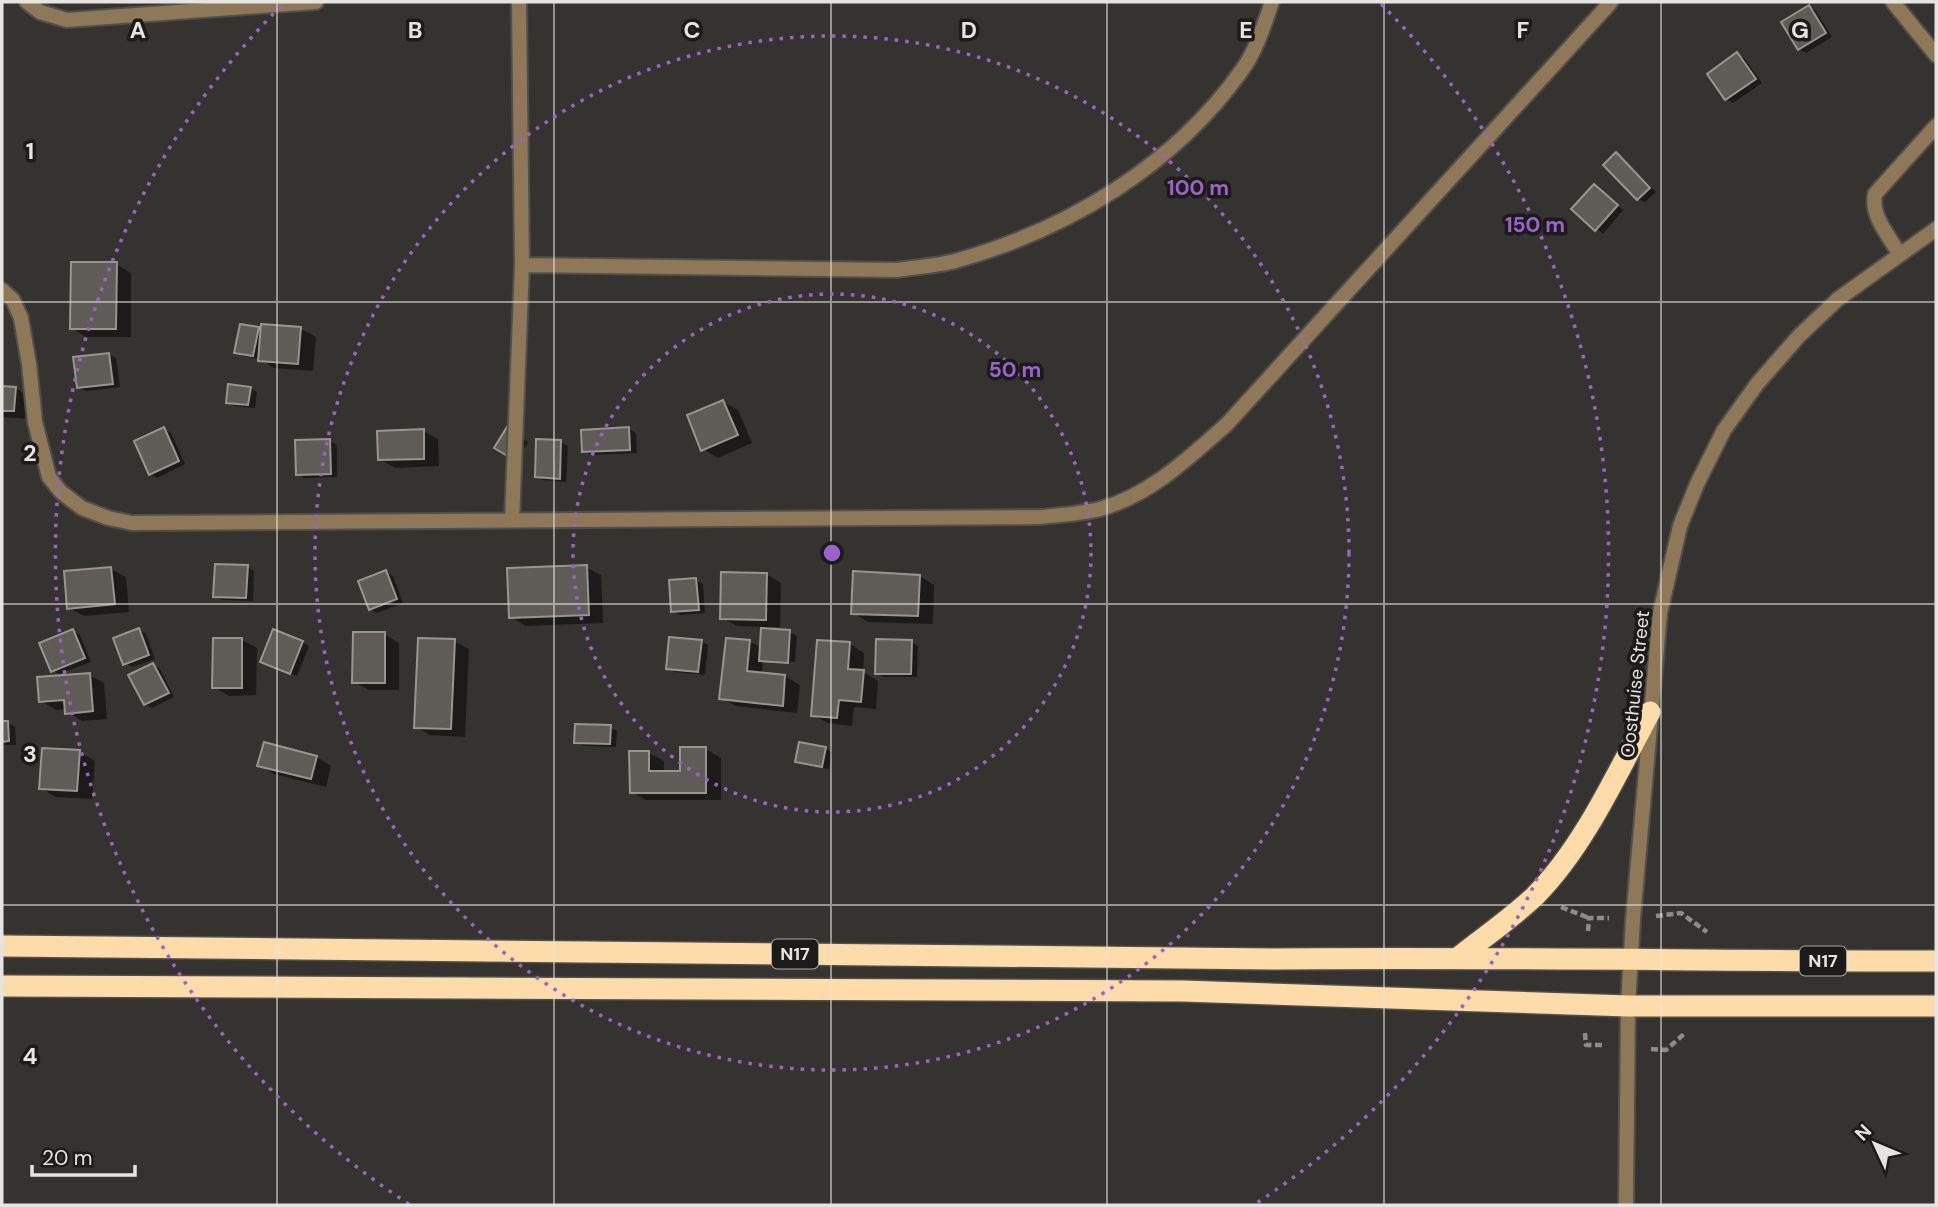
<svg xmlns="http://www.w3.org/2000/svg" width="1938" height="1207" viewBox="0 0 1938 1207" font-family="'DM Sans',sans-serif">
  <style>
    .shadow { fill: #0007 }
    .building { fill: #5f5c58; stroke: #989591; stroke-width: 2 }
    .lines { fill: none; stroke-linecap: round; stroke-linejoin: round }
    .street-casing { stroke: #514f4c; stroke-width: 18 }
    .highway-casing { stroke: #514f4c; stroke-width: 24 }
    .path { stroke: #8e8c89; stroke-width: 4.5; stroke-dasharray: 7 3.5; stroke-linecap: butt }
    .street { stroke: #8f7857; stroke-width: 14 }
    .highway { stroke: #fddcaa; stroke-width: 21 }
    .grid { fill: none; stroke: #e6e4e2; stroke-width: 2; stroke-opacity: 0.55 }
    .ring { fill: none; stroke: #9b63ca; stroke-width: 3.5; stroke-dasharray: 3.5 7 }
    .labels { text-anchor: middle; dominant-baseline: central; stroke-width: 7; stroke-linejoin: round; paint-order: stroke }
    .shield { fill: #1c1b19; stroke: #a9a8a6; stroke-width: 2 }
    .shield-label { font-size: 18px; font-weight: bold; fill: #e6e4e2 }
    .street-label { font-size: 19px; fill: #e6e4e2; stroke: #1c1b19 }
    .grid-label { font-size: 23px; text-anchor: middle; font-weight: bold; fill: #e6e4e2; stroke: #1c1b19; stroke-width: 7; stroke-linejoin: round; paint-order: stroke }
    .centre { fill: #9b63ca; stroke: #1c1b19; stroke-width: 3.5 }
    .ring-label { font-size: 21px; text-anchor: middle; font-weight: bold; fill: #9b63ca; stroke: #1c1b19; stroke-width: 7; stroke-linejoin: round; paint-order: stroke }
  </style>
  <rect width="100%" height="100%" fill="#35332f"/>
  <!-- shadow -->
  <path class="shadow" d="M1809,7l7,4 16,26 -26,16 -7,-4z
    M1737,54l7,4 18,25 -29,20 -7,-4z
    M1616,155l7,4 33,33 -11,10 -7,-3z
    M1601,190l22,20 -20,24 -29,-25z
    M116,264l15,9v64h-45l-14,-9z
    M262,326l39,3 15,8 -3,34 -39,-3 -14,-9 -17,-3 -7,-4 22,-23 4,2z
    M109,354l7,4 4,29 -34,4 -7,-4z
    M2,387l13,1 15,9 -1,22 -27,-2z
    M250,388l7,4 -2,16 -21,-2 -6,-4z
    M723,402l15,8 14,33 -34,15 -15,-9z
    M164,429l7,4 14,31 -28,14 -7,-4z
    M629,429l7,4 1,20 -46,2 -7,-4z
    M508,430l20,12 -11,18z
    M423,431l15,8 1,27 -44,2 -15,-9z
    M330,441l7,4v32l-33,1 -7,-4z
    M538,441l23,1 7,4 -2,36 -23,-2 -7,-4z
    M247,567l7,4 -1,30 -31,-1 -7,-4z
    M586,567l15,8 2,48 -77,3 -15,-9z
    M111,569l15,8 3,35 -45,4 -15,-8z
    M386,572l7,4 10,27 -26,10 -7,-4z
    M766,574l15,9 -1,44h-9l-1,3 20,2 7,4 -2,26 -29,-2v3l-3,-2 -1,13 23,2 15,9 -3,28 -61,-7 -15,-8 28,-57 13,7 1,-21 -26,-1 -15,-8z
    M920,576l14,9 -1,39 -65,-2 -15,-9z
    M696,580l7,4 2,29 -25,2 -7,-4z
    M139,630l7,4 9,25 -23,8 -7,-4z
    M73,631l7,4 11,27 -32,12 -7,-4z
    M384,634l15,9v47h-30l-15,-8z
    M242,640l15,8 -1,47 -27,1 -15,-9z
    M454,641l15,8 -4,88 -35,-2 -14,-8z
    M701,641l7,4 -3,30 -31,-3 -7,-4z
    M302,642l7,4 -12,30 -28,-11z
    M911,642l7,4 -1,31h-33l-7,-4z
    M850,644l14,9 -1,19 15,9 -2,28 -22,-2 -2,19 -24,-3 -15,-8z
    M153,665l7,4 14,28 -22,11 -7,-4z
    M89,675l15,8 3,36 -25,2 -15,-9 -1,-3 -10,1 -15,-9z
    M2,723h6l7,4 1,18h-14z
    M610,727l7,4 -1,16 -33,-1 -7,-4z
    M265,744l52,13 14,9 -5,21 -52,-13 -15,-9z
    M825,748l7,4 -3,17 -25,-4 -7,-4z
    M706,749l15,9v42h-75l-15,-8 18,-39 15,8v12h17z
    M43,750l37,2 15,9 -3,38 -36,-2 -15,-9z"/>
  <!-- building -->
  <path class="building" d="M1809,5l17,28 -28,17 -17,-28z
    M1737,52l19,27 -31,21 -18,-26z
    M1616,152l34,36 -13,12 -34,-35z
    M1594,184l24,21 -23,26 -24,-22z
    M71,262h46l-1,67h-46z
    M240,324l19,3 -6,29 -19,-3z
    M261,324l40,3 -3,37 -40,-3z
    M109,353l4,31 -36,4 -4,-31z
    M228,384l23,3 -3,18 -22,-2z
    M2,386l14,1 -2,24h-12z
    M723,400l15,35 -37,16 -14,-36z
    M164,427l15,34 -30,14 -15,-34z
    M507,427l15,10 -13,20 -15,-9z
    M629,427l1,23 -48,2 -1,-22z
    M424,429v30l-46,1 -1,-29z
    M330,439l1,35 -35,1 -1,-35z
    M536,439l25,1 -1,39 -25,-2z
    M215,564l33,1 -2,33 -33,-1z
    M587,565l2,50 -80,3 -2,-50z
    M111,567l4,37 -48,5 -3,-38z
    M386,570l11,29 -28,11 -11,-29z
    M853,571l67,4 -2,41 -67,-2z
    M721,572l46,1 -1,47 -46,-1z
    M696,578l3,32 -28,2 -2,-32z
    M139,628l10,27 -26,10 -10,-27z
    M761,628l29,2 -2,33 -29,-2z
    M73,629l12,29 -34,14 -12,-29z
    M273,629l30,12 -13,33 -30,-12z
    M353,632h32v51h-33z
    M669,637l33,3 -4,32 -32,-3z
    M213,638h29v50h-30z
    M418,638l37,1 -4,90 -37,-1z
    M726,638l24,2 -3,31 38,4 -2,31 -64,-7z
    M876,639l36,1 -1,34h-36z
    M817,640l33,2 -2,27 16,1 -3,32 -22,-2 -2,18 -26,-2z
    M153,663l16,30 -25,12 -16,-30z
    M90,673l3,38 -28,3 -1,-14 -25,2 -2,-25z
    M2,721h6l1,20 -7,1z
    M575,724l36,1 -1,19 -36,-1z
    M264,742l53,14 -6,23 -54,-13z
    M799,742l27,5 -4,20 -27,-5z
    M680,747h26v46h-76l-1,-42h20v20h31z
    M42,748l38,2 -3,41 -38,-2z"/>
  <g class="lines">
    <defs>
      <path id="street" d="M27,2l13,10 27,8 249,-18
        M1893,2l43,53
        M1900,255c-10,-18 -30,-39 -25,-61l61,-68
        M522,265l375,5c19,-3 39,-4 58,-9 112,-31 219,-95 287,-191 15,-21 22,-45 30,-68
        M2,290l11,10 8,18 8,46 6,58 14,55 12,15 21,16 26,10 24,5 908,-6c20,-2 40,-3 60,-8 50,-14 89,-51 127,-85l384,-422
        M512,520l10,-255 -3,-263
        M1626,1205l2,-199 5,-87 27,-306 20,-87 17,-42 27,-54 33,-46 42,-48 39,-37 98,-70"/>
      <path id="highway" d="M2,946l1273,13c221,-2 441,2 661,2
        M1459,957c25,-20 53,-39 76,-61 49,-49 82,-123 115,-184
        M2,986l1181,5 445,15h308"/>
    </defs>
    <!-- street casing -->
    <use href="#street" class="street-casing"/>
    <!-- highway casing -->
    <use href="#highway" class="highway-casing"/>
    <!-- path -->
    <path class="path" d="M1561,907l28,11
      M1656,916l25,-3 26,19
      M1588,931l1,-13h20
      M1585,1033l1,12h18
      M1651,1049l15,1 19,-17"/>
    <!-- street -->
    <use href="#street" class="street"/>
    <!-- highway -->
    <use href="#highway" class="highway"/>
  </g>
  <!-- grid -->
  <path class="grid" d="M277,2v1203M554,2v1203M831,2v1203M1107,2v1203M1384,2v1203M1661,2v1203M2,302h1934M2,604h1934M2,905h1934"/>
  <!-- distance rings -->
  <g class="ring">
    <circle cx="832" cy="553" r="259"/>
    <circle cx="832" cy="553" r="517"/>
    <path d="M409 1204A776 776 0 0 1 283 4M1381 4A776 776 0 0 1 1255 1204"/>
  </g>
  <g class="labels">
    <!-- shield labels -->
    <g class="shield">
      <rect x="772" y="939.5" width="46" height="29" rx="5"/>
      <rect x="1800" y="946.5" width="46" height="29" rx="5"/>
    </g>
    <g class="shield-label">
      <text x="795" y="954">N17</text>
      <text x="1823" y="961">N17</text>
    </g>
    <!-- street labels -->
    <g class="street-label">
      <text transform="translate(1635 684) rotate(-84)">Oosthuise Street</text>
    </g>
  </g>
  <g class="grid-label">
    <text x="138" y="38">A</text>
    <text x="415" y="38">B</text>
    <text x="692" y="38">C</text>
    <text x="969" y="38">D</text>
    <text x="1246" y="38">E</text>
    <text x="1523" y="38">F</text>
    <text x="1800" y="38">G</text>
    <text x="30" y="159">1</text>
    <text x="30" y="461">2</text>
    <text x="30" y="762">3</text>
    <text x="30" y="1064">4</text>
  </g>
  <circle cx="832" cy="553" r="10" class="centre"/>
  <g class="ring-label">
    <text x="1198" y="195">100 m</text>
    <text x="1535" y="232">150 m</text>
    <text x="1015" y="377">50 m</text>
  </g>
  <!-- border -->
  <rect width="1938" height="1207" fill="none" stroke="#e6e4e2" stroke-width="7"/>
  <!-- north arrow -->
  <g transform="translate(1875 1144) rotate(314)" stroke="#1c1b19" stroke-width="5" paint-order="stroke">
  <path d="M0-5L12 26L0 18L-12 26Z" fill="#e6e4e2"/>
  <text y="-10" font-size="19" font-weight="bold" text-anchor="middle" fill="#e6e4e2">N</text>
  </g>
  <!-- scale -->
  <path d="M32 1165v10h103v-10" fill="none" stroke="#e6e4e2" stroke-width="3.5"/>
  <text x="42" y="1165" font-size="21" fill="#e6e4e2" stroke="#1c1b19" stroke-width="5" paint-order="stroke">20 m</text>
</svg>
